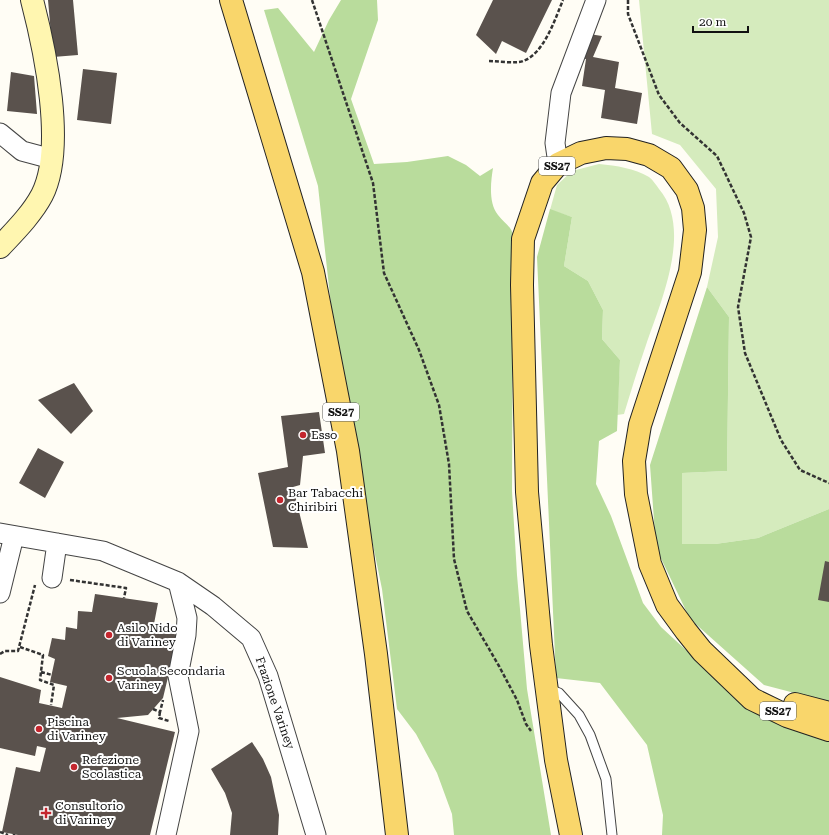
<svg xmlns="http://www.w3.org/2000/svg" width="829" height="835" viewBox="0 0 829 835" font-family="'Roboto Serif',serif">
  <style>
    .green { fill: #d5ebbd }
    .forest { fill: #b9dc9c }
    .building { fill: #5a524d }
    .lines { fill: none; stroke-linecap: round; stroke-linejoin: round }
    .service-casing { stroke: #444; stroke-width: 11 }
    .minor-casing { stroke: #444; stroke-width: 21 }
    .secondary-casing { stroke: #333; stroke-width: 24 }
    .primary-casing { stroke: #222; stroke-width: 24 }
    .path { stroke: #333; stroke-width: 2.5; stroke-dasharray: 4 2; stroke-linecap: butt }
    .service { stroke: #fff; stroke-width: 9 }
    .minor { stroke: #fff; stroke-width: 19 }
    .secondary { stroke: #fff6b0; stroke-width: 22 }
    .primary { stroke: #f9d66b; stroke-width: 22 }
    .poi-dot { fill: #c4262e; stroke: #fff; stroke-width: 1.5 }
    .labels { text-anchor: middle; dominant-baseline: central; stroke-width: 4; stroke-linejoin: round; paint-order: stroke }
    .shield { fill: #fff; stroke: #585858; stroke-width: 1 }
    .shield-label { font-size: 11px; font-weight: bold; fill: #111 }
    .poi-label { font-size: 12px; fill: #111; stroke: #fff; text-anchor: start }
    .street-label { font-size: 12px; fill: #111; stroke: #fff }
  </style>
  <rect width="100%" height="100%" fill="#fffdf5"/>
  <!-- green -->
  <path class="green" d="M639,0h190v509l-71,29 -43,6h-33v-71l45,-2 2,-154 -22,-30 11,-50 -2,-48 -36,-44 -28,-11z
    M599,164c18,2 35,4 50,13 4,3 7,8 10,12 34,40 2,112 -13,156 -8,23 -15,46 -22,69l-7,1 3,-55 -18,-21 1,-29 -15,-29 -24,-15 8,-49 -22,-7 7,-25 15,-14z"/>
  <!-- forest -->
  <path class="forest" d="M341,0h36l1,20 -27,79 23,65 33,-2 41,-6 18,9 14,11 13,-8c-2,13 -5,35 5,47 5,7 12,10 15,19l-1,257 5,84 10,114 24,146h-97l-2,-21 -15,-41 -21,-39 -19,-25 -15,-120 -43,-210 -21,-193 -54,-176 14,-2 36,44 15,-32z
    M550,209l22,8 -8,49 24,15 15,29 -1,29 18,21 -3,71 -18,10 -3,43 15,32 32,87 18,24 40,37 128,76v95h-167l1,-20 -16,-70 -47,-62 -44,-5 -19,-421z
    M707,287l22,30 -2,154 -45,2v71h33l43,-6 71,-29v193l-65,-17 -74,-66 -34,-71 -6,-83z"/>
  <!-- building -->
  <path class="building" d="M48,0h25l5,55 -25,2z
    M493,0h59l-26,53 -24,-12 -6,13 -20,-19z
    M589,34l13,2 -9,21 26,5 -4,26 27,5 -5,31 -36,-6 4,-28 -23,-4 4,-27 -7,-1z
    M83,69l34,4 -6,51 -34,-4z
    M11,72l23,4 3,38 -30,-3z
    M74,383l19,28 -22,23 -33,-34z
    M319,412l6,41 -22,3 -3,29 -7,2 15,61 -35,-1 -15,-74 30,-6 -7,-51z
    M38,448l26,14 -19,36 -26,-15z
    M825,561l4,1v40l-11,-2z
    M95,594l63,9 -5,26 25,6 -15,63 -15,17 -31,3 58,14 -25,103h-132l-16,-3 14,-65 24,5 6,-24 -9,-2 -2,10 -35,-8v-71l41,13 -2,13 23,5 5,-22 -17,-4 5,-23 -7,-3 4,-18 13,2 1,-13 11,2 1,-18 14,1z
    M252,742l11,17 8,18 8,38 -1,20h-48l2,-22 -7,-20 -14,-24z"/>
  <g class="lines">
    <defs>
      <path id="service" d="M547,688l12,5 20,22 11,20 16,44 6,56"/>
      <path id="minor" d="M0,133l22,18 30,8
        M558,164l-3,-21 6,-50 35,-93
        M0,533l103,18 75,31 35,24 38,32 17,38 48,159
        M52,578l5,-35
        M0,593l14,-57
        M166,835l23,-104 -11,-55 8,-41 1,-17 -9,-36"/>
      <path id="secondary" d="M0,247c15,-16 32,-33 42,-52 24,-47 3,-145 -10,-195"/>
      <path id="primary" d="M231,0l82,272 35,179 28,203 21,181
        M795,704l34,9
        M571,835l-15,-75 -15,-115 -14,-153 -5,-207 1,-46 19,-56 16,-19 23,-11 25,-5 21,1 22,6 22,13 16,22 6,18 2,22 -5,42 -50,153 -6,36 2,33 14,70 17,41 19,26 16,20 50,48 35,17 42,14"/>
    </defs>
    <!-- service casing -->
    <use href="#service" class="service-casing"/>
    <!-- minor casing -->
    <use href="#minor" class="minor-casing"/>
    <!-- secondary casing -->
    <use href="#secondary" class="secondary-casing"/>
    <!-- primary casing -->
    <use href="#primary" class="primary-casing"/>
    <!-- path -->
    <path class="path" d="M312,0l61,183 11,90 35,77 20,55 10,59 5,95 13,52 32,55 18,34 9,24 5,7
      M628,0v14l31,81 21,28 37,33 27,57 7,24 -13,70 7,46 36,87 19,30 29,13
      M489,61c8,0 27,3 34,0 21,-7 32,-42 40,-61
      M70,580l56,8 -2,10
      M20,647l23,8 -3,25 14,5 -3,20
      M0,654l5,-3h13l17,-66
      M41,672l11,3
      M153,709l7,3 3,-12
      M160,712l-1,6 10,3
      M0,832l8,3
      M14,835v-1"/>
    <!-- service -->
    <use href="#service" class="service"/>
    <!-- minor -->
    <use href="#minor" class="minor"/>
    <!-- secondary -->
    <use href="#secondary" class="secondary"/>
    <!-- primary -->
    <use href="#primary" class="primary"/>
  </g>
  <!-- markers -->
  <g class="poi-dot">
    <circle cx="303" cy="435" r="4"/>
    <circle cx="280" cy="500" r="4"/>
    <circle cx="109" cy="635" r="4"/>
    <circle cx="109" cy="678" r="4"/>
    <circle cx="39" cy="729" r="4"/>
    <circle cx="74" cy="767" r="4"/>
    <path d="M44 807h4v4h4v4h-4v4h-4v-4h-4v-4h4z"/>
  </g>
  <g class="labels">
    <!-- shield labels -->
    <g class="shield">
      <rect x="539" y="157" width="36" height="18" rx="3"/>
      <rect x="323" y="403" width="36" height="18" rx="3"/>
      <rect x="760" y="702" width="36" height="18" rx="3"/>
    </g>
    <g class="shield-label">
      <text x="557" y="166">SS27</text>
      <text x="341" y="412">SS27</text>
      <text x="778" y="711">SS27</text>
    </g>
    <!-- poi labels -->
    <g class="poi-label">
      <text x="311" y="435">Esso</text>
      <text x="288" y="493">Bar Tabacchi<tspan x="288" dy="14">Chiribiri</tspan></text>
      <text x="117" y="628">Asilo Nido<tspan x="117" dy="14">di Variney</tspan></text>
      <text x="117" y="671">Scuola Secondaria<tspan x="117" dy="14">Variney</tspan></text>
      <text x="47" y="722">Piscina<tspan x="47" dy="14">di Variney</tspan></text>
      <text x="82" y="760">Refezione<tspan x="82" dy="14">Scolastica</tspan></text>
      <text x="55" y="806">Consultorio<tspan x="55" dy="14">di Variney</tspan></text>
    </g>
    <!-- street labels -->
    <g class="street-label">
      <text transform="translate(275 703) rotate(71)">Frazione Variney</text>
    </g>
  </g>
  <!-- scale -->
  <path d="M693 26v6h55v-6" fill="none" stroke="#111111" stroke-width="2"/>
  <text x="699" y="26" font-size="12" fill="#111111" stroke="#ffffff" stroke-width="3" paint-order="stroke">20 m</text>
</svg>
